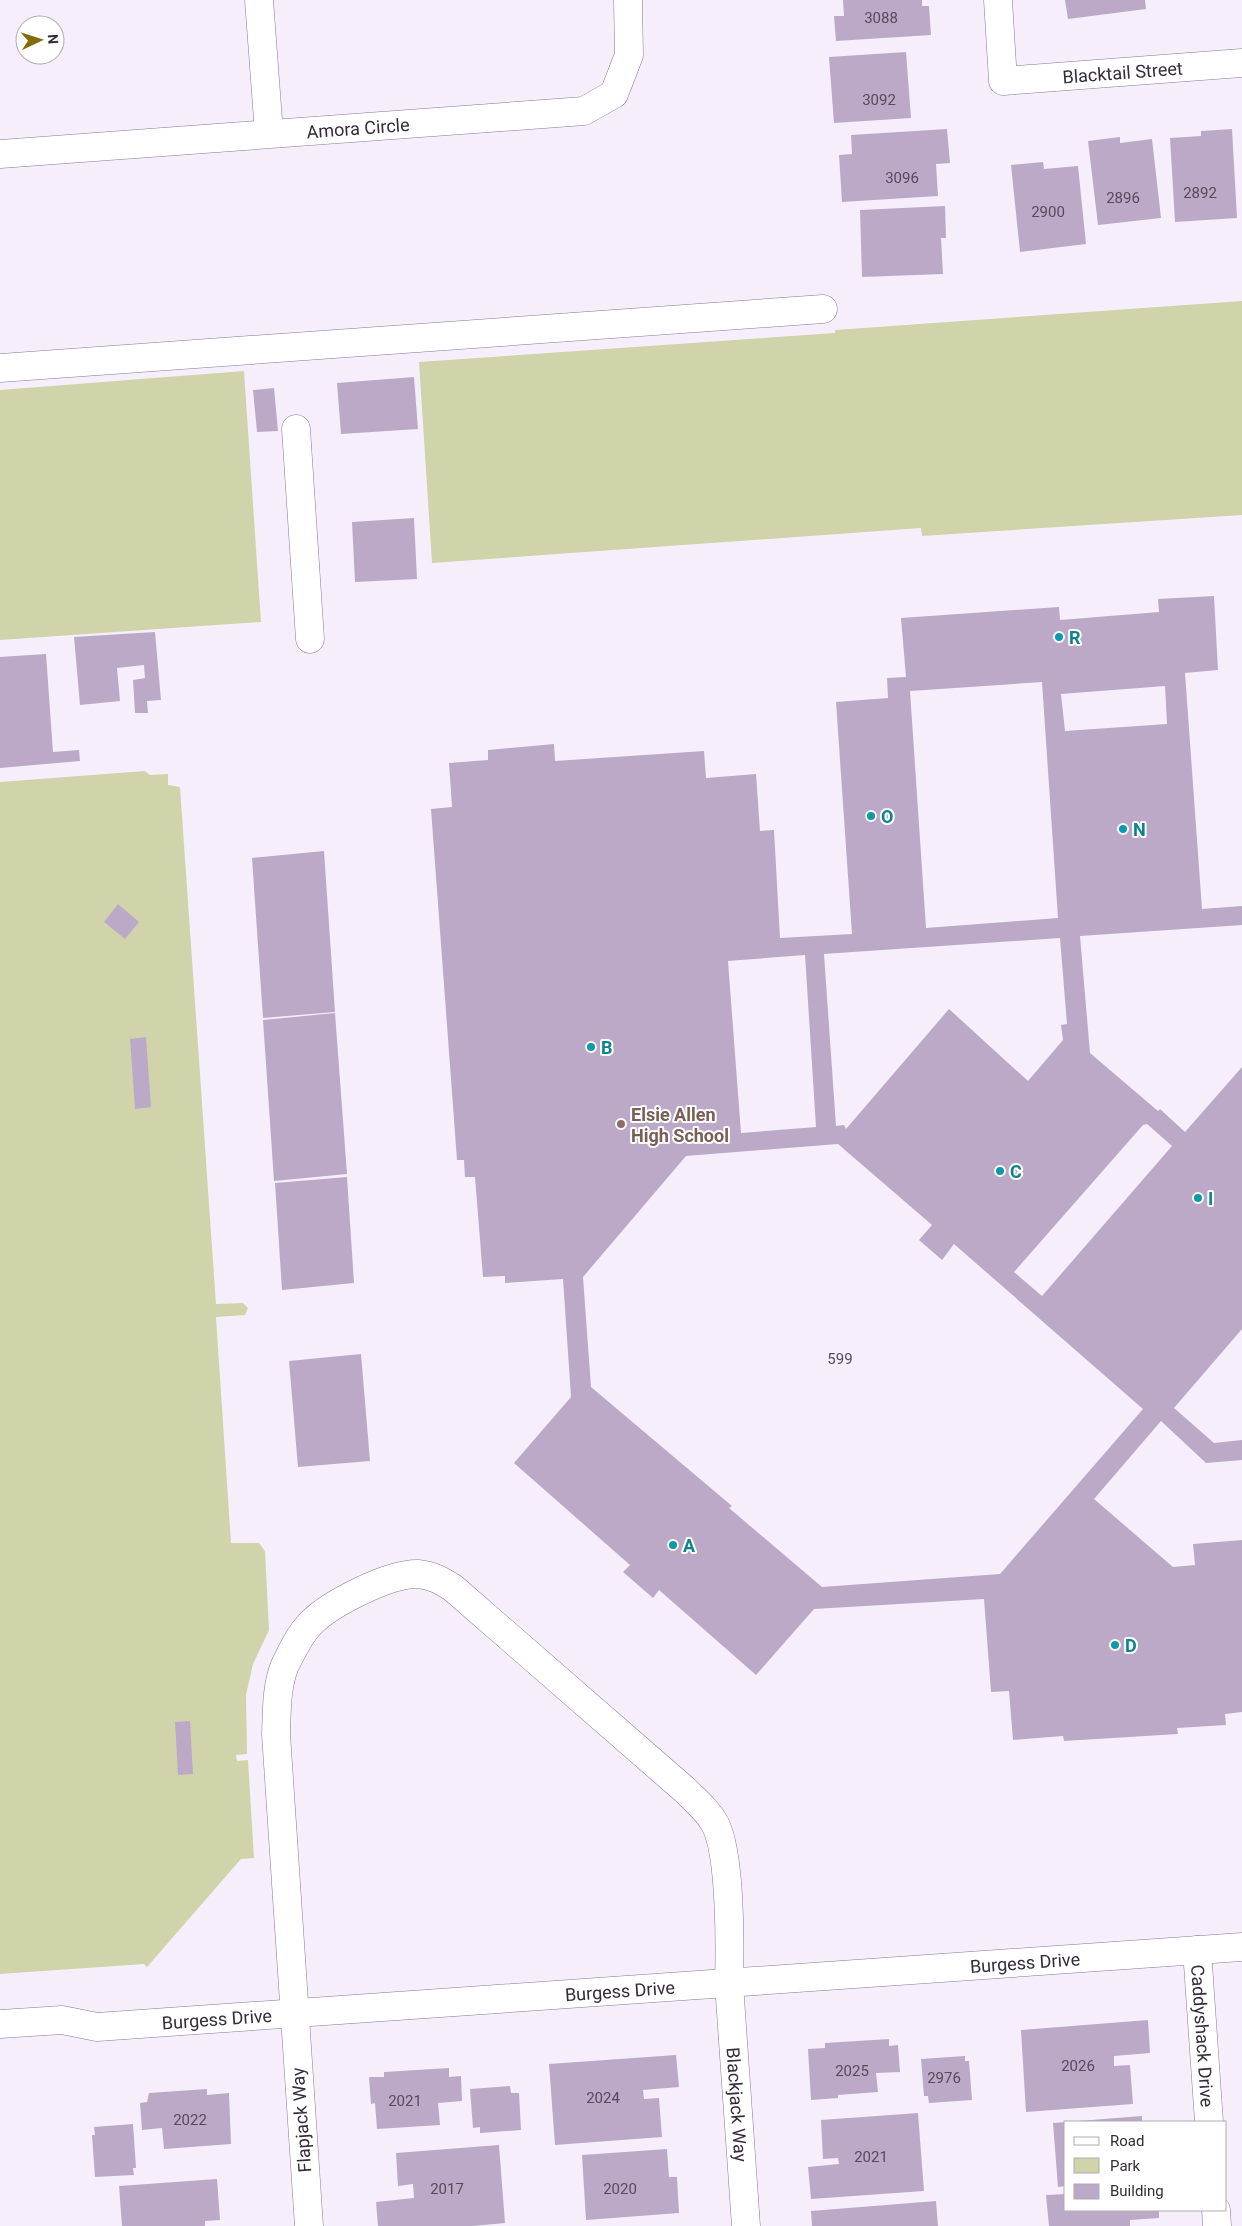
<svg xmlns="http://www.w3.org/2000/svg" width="1242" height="2226" viewBox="0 0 1242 2226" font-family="Roboto,sans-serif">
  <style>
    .green { fill: #d1d4aa }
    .building { fill: #bca9c7; fill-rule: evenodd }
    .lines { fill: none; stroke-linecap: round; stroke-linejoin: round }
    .minor-casing { stroke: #897794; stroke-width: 29 }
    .minor { stroke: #fff; stroke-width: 28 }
    .culture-dot { fill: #0f9aa8; stroke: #fff; stroke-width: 2 }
    .education-dot { fill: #8d6e63; stroke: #fff; stroke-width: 2 }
    .labels { text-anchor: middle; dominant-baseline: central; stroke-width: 4; stroke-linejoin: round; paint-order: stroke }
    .number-label { font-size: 15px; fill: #564b5c }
    .street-label { font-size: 18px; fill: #342c38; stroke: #fff }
    .culture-label { font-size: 18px; font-weight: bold; fill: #0d838f; stroke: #fff; text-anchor: start }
    .education-label { font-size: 18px; font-weight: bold; fill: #785e54; stroke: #fff; text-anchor: start }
  </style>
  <rect width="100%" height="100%" fill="#f6effb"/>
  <!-- green -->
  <path class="green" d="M1242,301v214l-320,21 -1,-8 -489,35 -13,-201 416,-29v-3z
    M244,371l17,251 -261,18v-250z
    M145,771l5,4 18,-1v11l12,2 36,517 27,-1 5,5 -3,7 -29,2 15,226h28l6,8 4,79 -16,34 -7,31 1,59 -11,1 1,6 11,-1 6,98 -13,1 -94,108 -3,-3 -144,10v-1192z"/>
  <!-- building -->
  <path class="building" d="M843,0h79v6h7l2,29 -95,6 -2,-25h10z
    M1065,0h80l1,9 -78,10z
    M906,52l5,66 -77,5 -5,-66z
    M947,129l3,34 -14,1 2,32 -96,6 -3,-47 13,-1 -1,-19z
    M1232,129l5,89 -62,4 -5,-84 31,-2v-5z
    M1120,137v6l32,-4 9,79 -63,7 -10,-84z
    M1043,162l1,7 34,-3 8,78 -66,8 -9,-87z
    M945,206l1,32h-5l2,36 -81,3 -2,-67z
    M414,377l4,52 -77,5 -4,-51z
    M274,388l4,43 -21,1 -4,-42z
    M414,518l3,61 -62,3 -3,-60z
    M1214,596l4,74 -33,3 17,236 40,-3v19l-162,11 10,117 68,58 2,-2 25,23 57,-65v262l-68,79 40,35 28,-3v20l-36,3 -45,-42 -67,78 79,68 22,-2 -2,-21 49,-4v172l-17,2 1,11 -49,3 1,6 -114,7 -1,-5 -50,4 -4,-49 -18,1 -7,-93 -170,10 -58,66 -97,-85 -6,8 -30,-26 7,-7 -116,-102 57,-66 -8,-118 -58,4v-7l-22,1 -8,-100h-10l-1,-17h-7l-26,-351 21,-2 -3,-44 39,-3v-10l66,-6 1,17 149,-10 2,27 50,-4 4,57 14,-1 6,108 72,-4 -16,-232 52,-4 -1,-20 19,-1 -5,-59 158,-11 1,13 99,-8 -1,-13zM1042,682l16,236 -132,10 -16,-237zM1165,686l2,38 -102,7 -4,-37zM1060,938l7,86 -6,1 2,15 -35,41 -79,-72 -103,120 -2,-4 -8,1 -12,-172zM805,955l11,172 -75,6 -13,-172zM1147,1124l25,22 -130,150 -28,-24 129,-147zM838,1144l94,81 -13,15 23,20 12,-16 189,165 -143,165 -178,13 -93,-79 3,-2 -141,-119 -8,-110 103,-121z
    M155,632l6,68 -14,1 1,12h-13l-2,-33 12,-2 -1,-13 -27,3 3,33 -40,4 -6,-68z
    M46,654l7,98 26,-2 1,11 -80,7v-111z
    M324,851l11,161 -72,6 -11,-160z
    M118,904l21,18 -14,17 -21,-17z
    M335,1013l12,161 -73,7 -11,-161z
    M146,1037l5,70 -16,2 -5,-70z
    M347,1177l7,106 -72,7 -7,-107z
    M361,1354l9,107 -72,6 -9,-106z
    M190,1721l3,53 -15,1 -3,-53z
    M1148,2020l2,33 -36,3v10l16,-1 3,39 -107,8 -5,-82z
    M889,2039v7l9,-1 2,27 -24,1 2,19 -40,3v3l-27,2 -3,-51 17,-1v-5z
    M676,2055l3,32 -36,3 1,9 15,-1 3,39 -107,8 -6,-81z
    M965,2056v5h4l3,39 -43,3 -1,-7h-4l-3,-37z
    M449,2068v9l12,-1 1,25 -24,2 2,22 -63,4 -2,-26 -4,1 -2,-27h15v-5z
    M510,2086l1,7h8l2,37 -41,3v-6l-7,1 -3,-39z
    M207,2089v6l22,-2 2,51 -67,5 -2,-21 -20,2 -2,-27 7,-1 2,-9z
    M918,2113l6,78 -113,8 -3,-32 31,-3 -1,-6 -15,1 -2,-39z
    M1142,2116v6h-64v-1z
    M1066,2122v64l-8,1 -5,-64z
    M133,2124l3,44h-3l1,7 -39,2 -3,-42h3l-1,-8z
    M499,2145l6,78 -32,3h-95l-2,-24 38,-4 -1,-14 -15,2 -2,-33z
    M667,2149l2,28h8l2,36 -93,7 -4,-65z
    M217,2179l3,41 -15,1v5h-83l-3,-40z
    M1066,2194v16h93v8l-29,2v6h-81l-3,-31z
    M936,2201l2,25h-126l-1,-15z"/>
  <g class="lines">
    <defs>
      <g id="minor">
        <path d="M259,0l10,133"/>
        <path id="s1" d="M998,0l5,81 239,-18"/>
        <path id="s2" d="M0,154l584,-43 30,-17 15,-39 -1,-55"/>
        <path d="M0,368l823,-59"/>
        <path d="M296,429l14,210"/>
        <path id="s3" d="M1197,1950l12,172"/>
        <path id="s4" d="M0,2024l62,-4 35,7 1145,-80"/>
        <path d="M1216,2210l1,16"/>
        <path id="s5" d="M309,2226l-33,-492c1,-23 0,-47 9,-69 7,-14 15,-31 26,-42 20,-20 79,-50 107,-49 14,1 24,7 35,14l232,202c11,11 23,21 30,34 16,30 15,124 14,160l17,242"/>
      </g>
    </defs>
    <!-- minor casing -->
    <use href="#minor" class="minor-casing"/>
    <!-- minor -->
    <use href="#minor" class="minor"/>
  </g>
  <!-- markers -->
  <g class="culture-dot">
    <circle cx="1059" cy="637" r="5"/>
    <circle cx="871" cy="816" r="5"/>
    <circle cx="1123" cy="829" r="5"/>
    <circle cx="591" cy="1047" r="5"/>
    <circle cx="1000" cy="1171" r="5"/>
    <circle cx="1198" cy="1198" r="5"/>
    <circle cx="673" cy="1545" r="5"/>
    <circle cx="1115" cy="1645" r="5"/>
  </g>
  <circle class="education-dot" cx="621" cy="1124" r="5"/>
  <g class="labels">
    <!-- number labels -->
    <g class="number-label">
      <text x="881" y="18">3088</text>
      <text x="879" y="100">3092</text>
      <text x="902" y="178">3096</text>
      <text x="1200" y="193">2892</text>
      <text x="1123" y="198">2896</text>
      <text x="1048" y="212">2900</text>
      <text x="840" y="1359">599</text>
      <text x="1078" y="2066">2026</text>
      <text x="852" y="2071">2025</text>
      <text x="944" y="2078">2976</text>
      <text x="603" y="2098">2024</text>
      <text x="405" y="2101">2021</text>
      <text x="190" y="2120">2022</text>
      <text x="871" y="2157">2021</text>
      <text x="447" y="2189">2017</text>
      <text x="620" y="2189">2020</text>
    </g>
    <!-- street labels -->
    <g class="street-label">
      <text stroke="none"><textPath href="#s1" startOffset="201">Blacktail Street</textPath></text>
      <text stroke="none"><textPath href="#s2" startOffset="359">Amora Circle</textPath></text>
      <text stroke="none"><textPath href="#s4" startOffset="1028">Burgess Drive</textPath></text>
      <text stroke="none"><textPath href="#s4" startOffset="622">Burgess Drive</textPath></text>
      <text stroke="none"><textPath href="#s4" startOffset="218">Burgess Drive</textPath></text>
      <text stroke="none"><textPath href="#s3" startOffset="86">Caddyshack Drive</textPath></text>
      <text stroke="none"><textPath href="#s5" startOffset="1406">Blackjack Way</textPath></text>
      <text transform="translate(301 2120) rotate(-94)">Flapjack Way</text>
    </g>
    <!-- culture labels -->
    <g class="culture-label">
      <text x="1069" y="637">R</text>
      <text x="881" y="816">O</text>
      <text x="1133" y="829">N</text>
      <text x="601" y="1047">B</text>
      <text x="1010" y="1171">C</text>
      <text x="1208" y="1198">I</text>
      <text x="683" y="1545">A</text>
      <text x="1125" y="1645">D</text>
    </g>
    <!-- education labels -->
    <g class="education-label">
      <text x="631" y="1114">Elsie Allen<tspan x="631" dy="21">High School</tspan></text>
    </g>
  </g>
  <!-- legend -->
  <rect x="1064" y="2121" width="162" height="90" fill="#ffffff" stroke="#aeabaf"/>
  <rect x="1074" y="2137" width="25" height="8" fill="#ffffff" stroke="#aeabaf"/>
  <text x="1110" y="2146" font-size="15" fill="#342c38">Road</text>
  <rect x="1074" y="2158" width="25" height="15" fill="#d1d4aa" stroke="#aeabaf"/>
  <text x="1110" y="2171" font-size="15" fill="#342c38">Park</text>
  <rect x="1074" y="2184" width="25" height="15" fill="#bca9c7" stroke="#aeabaf"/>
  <text x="1110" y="2196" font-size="15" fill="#342c38">Building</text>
  <!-- north arrow -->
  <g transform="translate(40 40) rotate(86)"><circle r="24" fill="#ffffff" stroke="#aeabaf"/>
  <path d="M0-4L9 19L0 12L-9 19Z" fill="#836c07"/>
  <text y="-8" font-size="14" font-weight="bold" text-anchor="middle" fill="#342c38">N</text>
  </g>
</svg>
